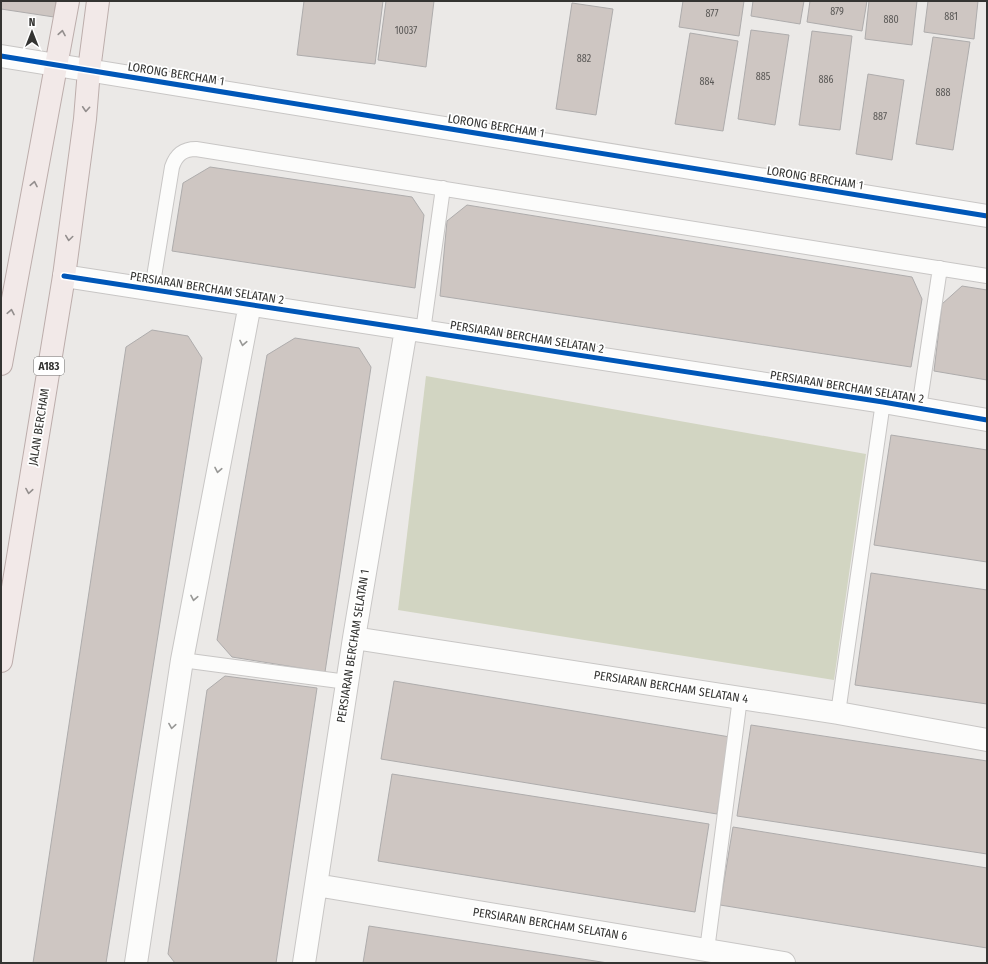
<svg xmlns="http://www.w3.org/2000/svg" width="988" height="964" viewBox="0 0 988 964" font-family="'Fira Sans Condensed',sans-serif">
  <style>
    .green { fill: #d2d5c2 }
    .building { fill: #cec6c2; stroke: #aeacac }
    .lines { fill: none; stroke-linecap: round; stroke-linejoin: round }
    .lane-casing { stroke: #c8c6c5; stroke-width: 16 }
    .street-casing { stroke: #c8c6c5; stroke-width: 24 }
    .primary-casing { stroke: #bcadab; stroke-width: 24 }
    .lane { stroke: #fcfcfb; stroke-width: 14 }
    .street { stroke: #fcfcfb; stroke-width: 22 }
    .primary { stroke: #f2e9e8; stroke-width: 22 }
    .cycleway-casing { stroke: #fff; stroke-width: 8 }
    .cycleway { stroke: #0057b8; stroke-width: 5 }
    .oneway { stroke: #938e8d }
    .oneway2 { stroke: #989896 }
    .labels { text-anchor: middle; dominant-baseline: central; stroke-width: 3.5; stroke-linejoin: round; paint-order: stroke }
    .number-label { font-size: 10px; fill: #5a5856 }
    .shield { fill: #fff; stroke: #717170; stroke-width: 1 }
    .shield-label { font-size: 11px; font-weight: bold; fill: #343432 }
    .street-label { font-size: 12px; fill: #343432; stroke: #fff }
  </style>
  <rect width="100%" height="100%" fill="#ebe9e7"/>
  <!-- green -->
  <path class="green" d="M426,376l440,78 -32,226 -436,-70z"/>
  <!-- building -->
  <path class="building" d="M1,1h55l-2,16 -53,-8z
    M304,1h79l-8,63 -78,-9z
    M386,1h48l-8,66 -48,-7z
    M683,1h61l-5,35 -60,-9z
    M753,1h51l-4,23 -49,-8z
    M810,1h57l-5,30 -55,-9z
    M869,1h48l-5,44 -47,-6z
    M928,1h50l-4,38 -50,-7z
    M572,3l41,6 -17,106 -40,-6z
    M751,30l38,5 -14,90 -37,-6z
    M812,31l40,5 -12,94 -41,-5z
    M690,33l48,8 -15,90 -48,-7z
    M933,37l37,5 -17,108 -37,-6z
    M868,74l36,6 -12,80 -36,-6z
    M210,167l202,30 12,18 -9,73 -243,-37 11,-68z
    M467,205l445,72 10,22 -11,68 -471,-71 7,-75z
    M962,286l25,4v90l-53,-9 8,-67z
    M152,330l36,6 14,22 -96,605h-73l93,-616z
    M295,338l64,10 12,19 -46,305 -93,-15 -15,-17 50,-285z
    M891,435l96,15v112l-113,-17z
    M871,573l116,17v114l-132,-19z
    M225,676l92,12 -41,275h-101l-7,-9 39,-264z
    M394,681l336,56 -13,77 -336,-55z
    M751,725l236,36v93l-250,-38z
    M392,774l317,50 -14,88 -317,-51z
    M733,827l254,41v80l-267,-43z
    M369,926l239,37h-245z"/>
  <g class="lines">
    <defs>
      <path id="lane" d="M152,289l20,-122c4,-12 11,-18 24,-18l791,127
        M423,331l20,-143
        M919,408l21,-140
        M182,660l165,22
        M838,713l45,-311
        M707,950l33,-252"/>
      <path id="street" d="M1,56l986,160
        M64,276l819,126 104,18
        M354,638l484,75 149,27
        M316,885l468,78
        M136,963l46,-303 68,-356
        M304,963l50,-325 52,-309"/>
      <path id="primary" d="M1,364l67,-363
        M1,661l63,-385 21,-157 4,-49 9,-69"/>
    </defs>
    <!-- lane casing -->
    <use href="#lane" class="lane-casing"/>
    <!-- street casing -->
    <use href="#street" class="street-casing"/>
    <!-- primary casing -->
    <use href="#primary" class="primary-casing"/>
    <!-- lane -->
    <use href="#lane" class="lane"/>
    <!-- street -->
    <use href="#street" class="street"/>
    <!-- primary -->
    <use href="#primary" class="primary"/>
    <defs>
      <path id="cycleway" d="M1,56l986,160
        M64,276l819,126 104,18"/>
    </defs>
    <!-- cycleway casing -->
    <use href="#cycleway" class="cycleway-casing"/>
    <!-- cycleway -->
    <use href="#cycleway" class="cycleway"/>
  </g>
  <!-- one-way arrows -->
  <defs><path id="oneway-chevron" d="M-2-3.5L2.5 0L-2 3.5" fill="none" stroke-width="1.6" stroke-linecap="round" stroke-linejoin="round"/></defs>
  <g class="oneway">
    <use href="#oneway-chevron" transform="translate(62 33) rotate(-80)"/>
    <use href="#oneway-chevron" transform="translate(86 109) rotate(94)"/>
    <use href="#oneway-chevron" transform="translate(34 184) rotate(-79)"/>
    <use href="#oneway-chevron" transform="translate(69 238) rotate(98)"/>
    <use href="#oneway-chevron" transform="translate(11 312) rotate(-79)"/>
    <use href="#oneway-chevron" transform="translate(29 491) rotate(99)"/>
  </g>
  <g class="oneway2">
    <use href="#oneway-chevron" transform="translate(243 343) rotate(101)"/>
    <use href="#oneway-chevron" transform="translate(218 470) rotate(101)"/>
    <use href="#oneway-chevron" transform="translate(194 598) rotate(101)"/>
    <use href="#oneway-chevron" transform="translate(172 726) rotate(99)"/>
  </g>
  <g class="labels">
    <!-- number labels -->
    <g class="number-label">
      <text x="837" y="12">879</text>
      <text x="712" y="14">877</text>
      <text x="951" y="17">881</text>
      <text x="891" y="20">880</text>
      <text x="406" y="31">10037</text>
      <text x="584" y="59">882</text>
      <text x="763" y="77">885</text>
      <text x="826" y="80">886</text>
      <text x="707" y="82">884</text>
      <text x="943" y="93">888</text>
      <text x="880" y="117">887</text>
    </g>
    <!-- shield labels -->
    <rect class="shield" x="34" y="357" width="30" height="18" rx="3"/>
    <g class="shield-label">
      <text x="49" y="366">A183</text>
    </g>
    <!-- street labels -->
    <g class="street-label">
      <text transform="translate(176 74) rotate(9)">LORONG BERCHAM 1</text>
      <text transform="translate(496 126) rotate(9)">LORONG BERCHAM 1</text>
      <text transform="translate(815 178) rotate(9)">LORONG BERCHAM 1</text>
      <text transform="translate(207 288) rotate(9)">PERSIARAN BERCHAM SELATAN 2</text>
      <text transform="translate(527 337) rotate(9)">PERSIARAN BERCHAM SELATAN 2</text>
      <text transform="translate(847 387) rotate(9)">PERSIARAN BERCHAM SELATAN 2</text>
      <text transform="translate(39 427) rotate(-81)">JALAN BERCHAM</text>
      <text transform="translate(353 646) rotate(-81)">PERSIARAN BERCHAM SELATAN 1</text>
      <text transform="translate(671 687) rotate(9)">PERSIARAN BERCHAM SELATAN 4</text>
      <text transform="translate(550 924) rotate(9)">PERSIARAN BERCHAM SELATAN 6</text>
    </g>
  </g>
  <!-- border -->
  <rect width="988" height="964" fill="none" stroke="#343432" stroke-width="4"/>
  <!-- north arrow -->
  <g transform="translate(32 32)" stroke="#ffffff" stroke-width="3" paint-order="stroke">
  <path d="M0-3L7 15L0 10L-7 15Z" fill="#343432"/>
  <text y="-6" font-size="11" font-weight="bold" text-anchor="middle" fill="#343432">N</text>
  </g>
</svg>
